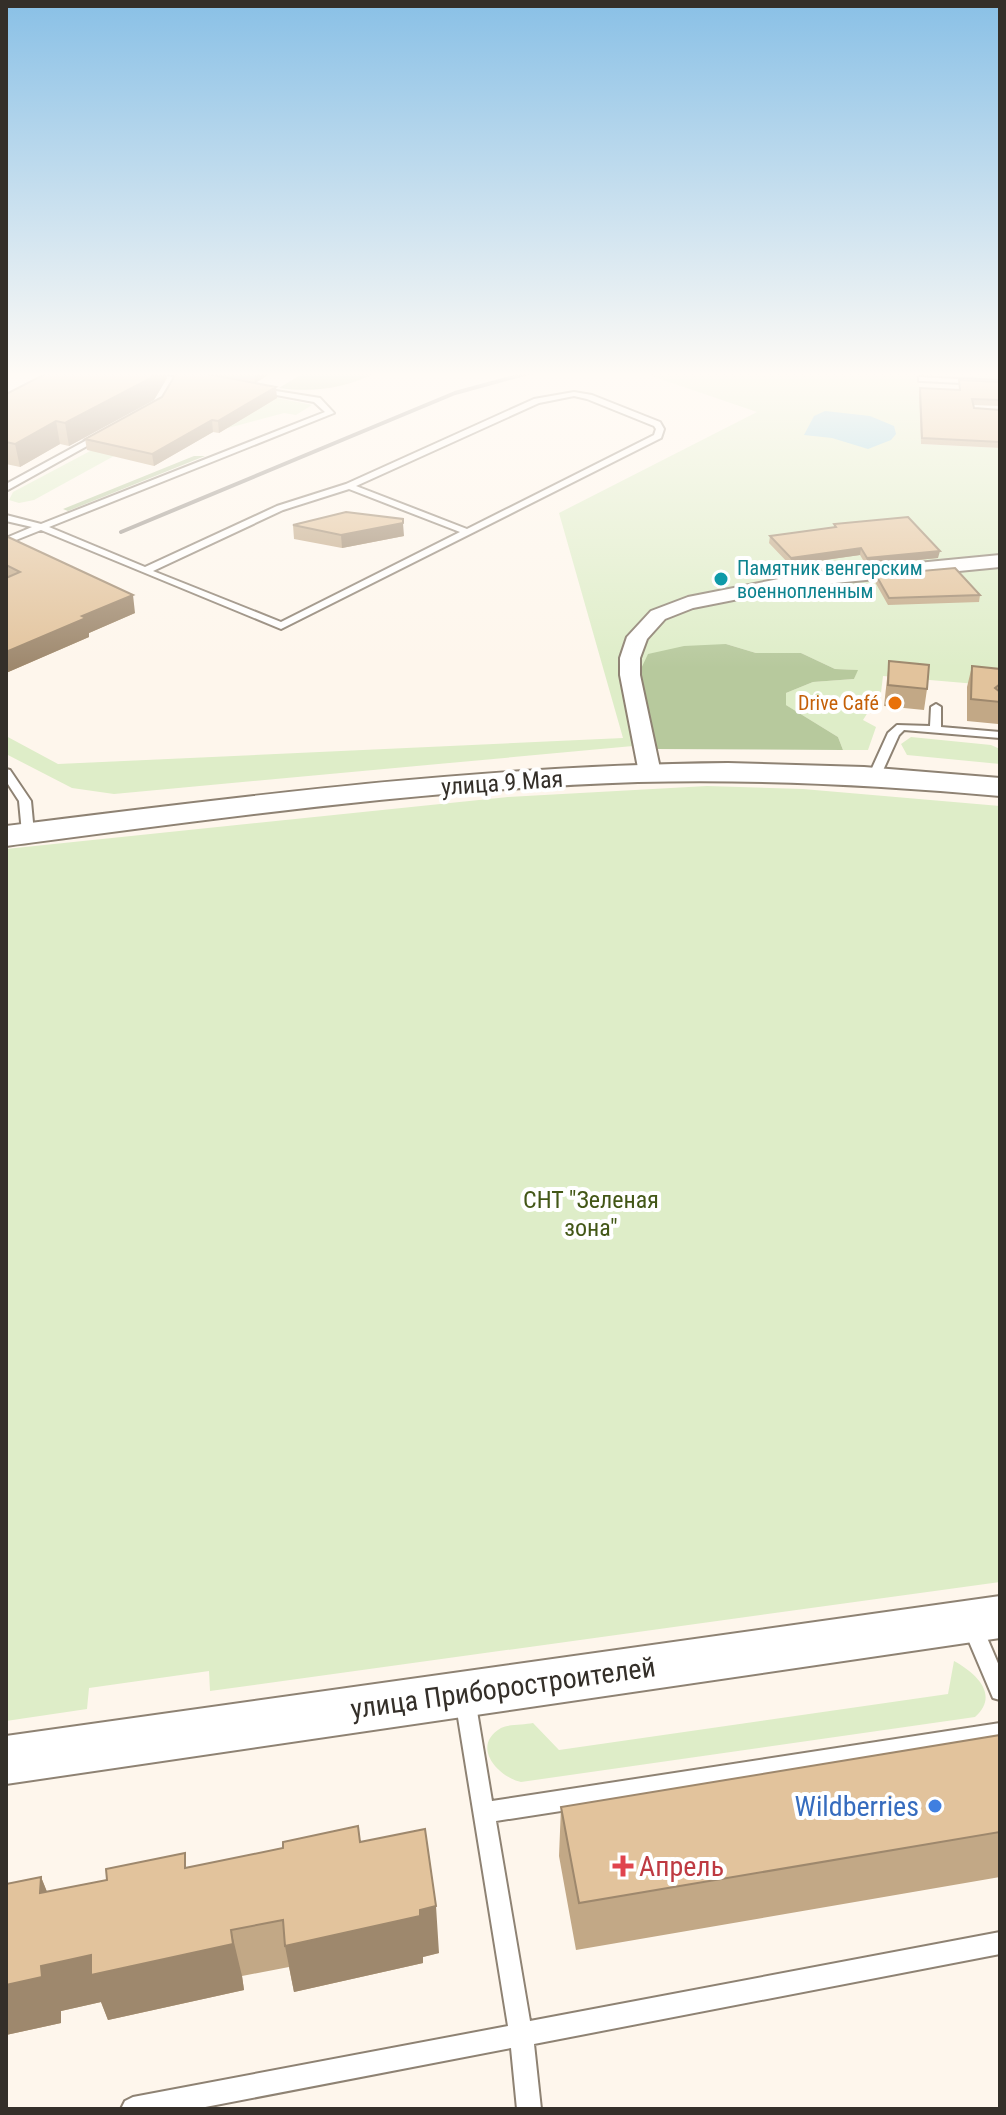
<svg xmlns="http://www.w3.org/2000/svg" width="1006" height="2115" viewBox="0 0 1006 2115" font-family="'Roboto Condensed',sans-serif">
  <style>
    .green { fill: #deedc8 }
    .forest { fill: #b7c99d }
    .water { fill: #9ad3e3 }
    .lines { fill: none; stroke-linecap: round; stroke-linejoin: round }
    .service-casing { stroke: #8e8273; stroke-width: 4 }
    .minor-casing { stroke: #8e8273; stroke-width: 4 }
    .tertiary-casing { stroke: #8e8273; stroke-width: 4 }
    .secondary-casing { stroke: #8e8273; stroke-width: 4 }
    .service { fill: #fff; fill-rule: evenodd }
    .minor { fill: #fff; fill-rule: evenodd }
    .tertiary { fill: #fff; fill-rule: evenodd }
    .secondary { fill: #fff; fill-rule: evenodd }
    .rail { stroke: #9a938b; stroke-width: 4 }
    .wall { fill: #c2a886 }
    .shaded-wall { fill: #9e886d }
    .building { fill: #e2c39c; stroke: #9e886d; stroke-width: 2 }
    .culture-dot { fill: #0f9aa8; stroke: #fff; stroke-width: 3 }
    .food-dot { fill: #e8710a; stroke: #fff; stroke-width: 3 }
    .shop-dot { fill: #3f7fe0; stroke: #fff; stroke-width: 3 }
    .health-dot { fill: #e0444e; stroke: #fff; stroke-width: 3 }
    .labels { text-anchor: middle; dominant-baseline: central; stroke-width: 8; stroke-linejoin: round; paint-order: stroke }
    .far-culture-label { font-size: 20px; fill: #0d838f; stroke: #fff; text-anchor: start }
    .far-food-label { font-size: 20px; fill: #c56008; stroke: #fff; text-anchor: end }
    .street-label { font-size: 24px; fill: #342f29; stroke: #fff }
    .park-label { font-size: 24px; fill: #435717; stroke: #fff }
    .near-street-label { font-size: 28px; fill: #342f29; stroke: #fff }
    .near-shop-label { font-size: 28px; fill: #366cbe; stroke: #fff; text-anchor: end }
    .near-health-label { font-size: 28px; fill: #be3a42; stroke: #fff; text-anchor: start }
  </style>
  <rect width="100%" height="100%" fill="#fef6ec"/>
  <!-- green -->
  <path class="green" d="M640,372h360v7l-81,-4 2,69 79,4v109l-313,44 -55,35 5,107 -4,3 -519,48 -42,-6 -66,-34v-18l52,28 565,-26 -64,-225 198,-101z
    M191,381l121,24 -16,10 -12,-2 -56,15z
    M109,441l25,4 -100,55 -15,3 -10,-3 4,-8z
    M1000,563v123l-117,-10 -4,33h-9l-7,11 13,7 -8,23h-25l-5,-13 -52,-32v-12l27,-11 41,-3 3,-9 -22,-1 -34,-16h-45l-30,-9 -87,29c-2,-19 1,-37 17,-50 18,-16 46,-18 69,-23 91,-20 182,-28 275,-37z
    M911,737l80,8 9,4v15l-93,-9 -6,-11z
    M707,786l96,3 197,17v776l-790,109 -1,-20 -120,17 -2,21 -81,12v-872l502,-52z
    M954,1661c22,12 46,34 21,56l-454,65c-23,-5 -51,-36 -20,-54 8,-4 23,-3 32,-5l26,27 389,-56z"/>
  <!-- forest -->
  <path class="forest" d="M305,372h73c-32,16 -65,21 -99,16z
    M194,456h11l-137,55 -5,-2z
    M726,644l30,9h45l34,16 23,1 -4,9 -41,3 -27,11v12l52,32 5,13 -188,-1 -16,-76 9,-19 36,-8z"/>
  <!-- water -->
  <path class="water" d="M825,411l45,5 24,10 2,8 -5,6 -23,9 -36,-11 -28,-3 10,-19z"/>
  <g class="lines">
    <defs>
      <path id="service" d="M160,372h16l21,6 -4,2z
        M919,377l81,4v4l-78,-4h-3z
        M257,388l63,10 14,15 -285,114 96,40 132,-61 69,-22 188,-85 40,-7 18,3 68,27 4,7 -3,9 -380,191 -240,-99 -35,14v-6l26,-11 -26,-6v-6l35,9 284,-112 -11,-10 -54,-10h-3zM574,396l13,3 67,27 2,3 -2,6 -187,94 -111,-43 183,-83zM349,489l111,43 -179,90 -128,-51 130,-61z
        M98,434l7,2 -99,55v-7z
        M936,704l5,3v20l59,5v6l-96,-8 -5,5 -19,42 -2,2h-8l-2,-2 20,-44 9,-8 33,1 1,-19z
        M6,769l4,1 21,31 3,32 -2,3 -4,1 -6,-4 -3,-32 -13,-20z
        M972,1616l7,3 21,49v32l-7,-2 -31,-73 3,-6z
        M465,1690l7,2 3,7 17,102 508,-78v20l-504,78 34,200 470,-89v22l-466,90 7,65h-24l-6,-61 -316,61h-74l4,-8 8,-4 375,-71 -53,-327 3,-7z"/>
      <path id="minor" d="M1000,555v12l-196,19 -111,22 -28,11 -18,20 -7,19v17l21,98 -11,7 -11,-7 -19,-98v-17l7,-21 24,-26 37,-14 116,-23z"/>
      <path id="tertiary" d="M1000,1596v42l-994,146v-48z"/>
      <path id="secondary" d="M728,763l136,4 136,11v18c-121,-11 -241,-17 -362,-14 -212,7 -422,36 -632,64v-20c240,-30 479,-61 722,-63z"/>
    </defs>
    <!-- service casing -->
    <use href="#service" class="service-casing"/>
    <!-- minor casing -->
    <use href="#minor" class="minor-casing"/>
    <!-- tertiary casing -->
    <use href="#tertiary" class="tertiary-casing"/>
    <!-- secondary casing -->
    <use href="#secondary" class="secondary-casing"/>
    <!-- service -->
    <use href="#service" class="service"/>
    <!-- minor -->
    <use href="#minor" class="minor"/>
    <!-- tertiary -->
    <use href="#tertiary" class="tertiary"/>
    <!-- secondary -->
    <use href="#secondary" class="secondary"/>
    <!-- rail -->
    <path class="rail" d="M121,532l334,-139 77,-21"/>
  </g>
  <!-- wall -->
  <path class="wall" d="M177,372h96l-18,11 22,15 -58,35 -6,-1 -59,34 -67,-16 -2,-11 77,-42z
    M167,378l-13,22 -85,46 -9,-2 -40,23 -14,-3v-70z
    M959,380l41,2v24l-27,-1 1,3 26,2v38l-79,-4 -2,-50 1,-6 39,2z
    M834,524l104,34 -72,7 -6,-10 -70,10 -21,-22 1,-7 64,-9z
    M293,525l111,11 -62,12 -48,-9z
    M6,536l129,77 -46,20v4l-83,36z
    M876,575l104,20 -1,7 -91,3 -13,-23z
    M889,661l38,28 -3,21 -40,-4z
    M972,666l28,3v44l-2,11 -31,-3v-34z
    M1000,1735v142l-424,73 -17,-94 2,-49z
    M360,1842l79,111 -16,4v6l-129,29 -5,-25 -47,9 2,14 -136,30 -7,-18 -40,9v12l-55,12v-151l35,-7 6,15 141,-25z"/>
  <!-- shaded-wall -->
  <path class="shaded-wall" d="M154,372h13v6l-13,22 -85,46 -4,-23z
    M254,372h19l-18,11z
    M276,387l1,11 -58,35 -1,-12z
    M212,420l1,12 -59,34 -2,-12z
    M56,421l4,23 -40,23 -5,-23z
    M403,523l1,13 -62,12 -1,-13z
    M861,548l-1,7 -70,10 1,-7z
    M940,551l-2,7 -72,7 1,-7z
    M133,595l2,18 -46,20v4l-83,36v-21l76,-36z
    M41,1877l19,47 -20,-31z
    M436,1906l3,47 -16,4v6l-129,29 -9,-46z
    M231,1930l11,46 2,14 -136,30 -7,-18 -40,9v12l-55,12v-50l35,-19 50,-11z"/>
  <!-- building -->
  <path class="building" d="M49,372h105l-3,6 -86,45 -9,-2 -41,23 -9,-2v-48z
    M177,372h19l80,15 -58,34 -6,-1 -60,34 -67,-15 77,-42z
    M959,380l41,2v18l-28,-1 2,9 26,2v32l-78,-4 -2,-50 40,2z
    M346,512l57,7v4l-62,12 -48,-10z
    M908,517l32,34 -73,7 -6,-10 -70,10 -21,-22 66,-9 -2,-3z
    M6,536l127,59 -51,21 4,2 -80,34v-74l14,-6 -14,-7z
    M955,568l25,27 -91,3 -13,-23z
    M889,661l40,4 -2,24 -39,-4z
    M972,666l28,3v15l-5,4 5,4v10l-29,-3z
    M1000,1735v97l-421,71 -18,-96z
    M358,1826l2,16 65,-13 11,77 -16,4v6l-135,30 -2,-26 -52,10 2,14 -142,31v-20l-50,11 1,11 -36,8v-101l35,-7 -1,16 67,-13 -1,-11 79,-16v15l98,-20v-6z"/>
  <!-- sky -->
  <linearGradient id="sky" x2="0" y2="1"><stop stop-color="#89c0e6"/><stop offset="0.56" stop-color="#fffbf6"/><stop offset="1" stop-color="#fffbf6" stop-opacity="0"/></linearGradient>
  <rect width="1006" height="668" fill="url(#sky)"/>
  <!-- markers -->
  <circle class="culture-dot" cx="721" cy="579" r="8"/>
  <circle class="food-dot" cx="895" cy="703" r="8"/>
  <circle class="shop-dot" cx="935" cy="1806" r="8"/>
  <path class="health-dot" d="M619 1854h8v8h8v8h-8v8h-8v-8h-8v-8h8z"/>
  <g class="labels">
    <!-- far-culture labels -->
    <g class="far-culture-label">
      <text x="737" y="568">Памятник венгерским<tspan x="737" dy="23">военнопленным</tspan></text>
    </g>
    <!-- far-food labels -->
    <g class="far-food-label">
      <text x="879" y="703">Drive Café</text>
    </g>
    <!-- street labels -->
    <g class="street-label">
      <text transform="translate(502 783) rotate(-4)">улица 9 Мая</text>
    </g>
    <!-- park labels -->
    <g class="park-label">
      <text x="591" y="1200">СНТ "Зеленая<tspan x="591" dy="28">зона"</tspan></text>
    </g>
    <!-- near-street labels -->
    <g class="near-street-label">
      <text transform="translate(503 1688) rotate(-8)">улица Приборостроителей</text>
    </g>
    <!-- near-shop labels -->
    <g class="near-shop-label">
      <text x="919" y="1806">Wildberries</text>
    </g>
    <!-- near-health labels -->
    <g class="near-health-label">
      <text x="639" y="1866">Апрель</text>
    </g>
  </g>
  <!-- border -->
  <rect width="1006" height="2115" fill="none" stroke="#342f29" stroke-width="16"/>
</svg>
